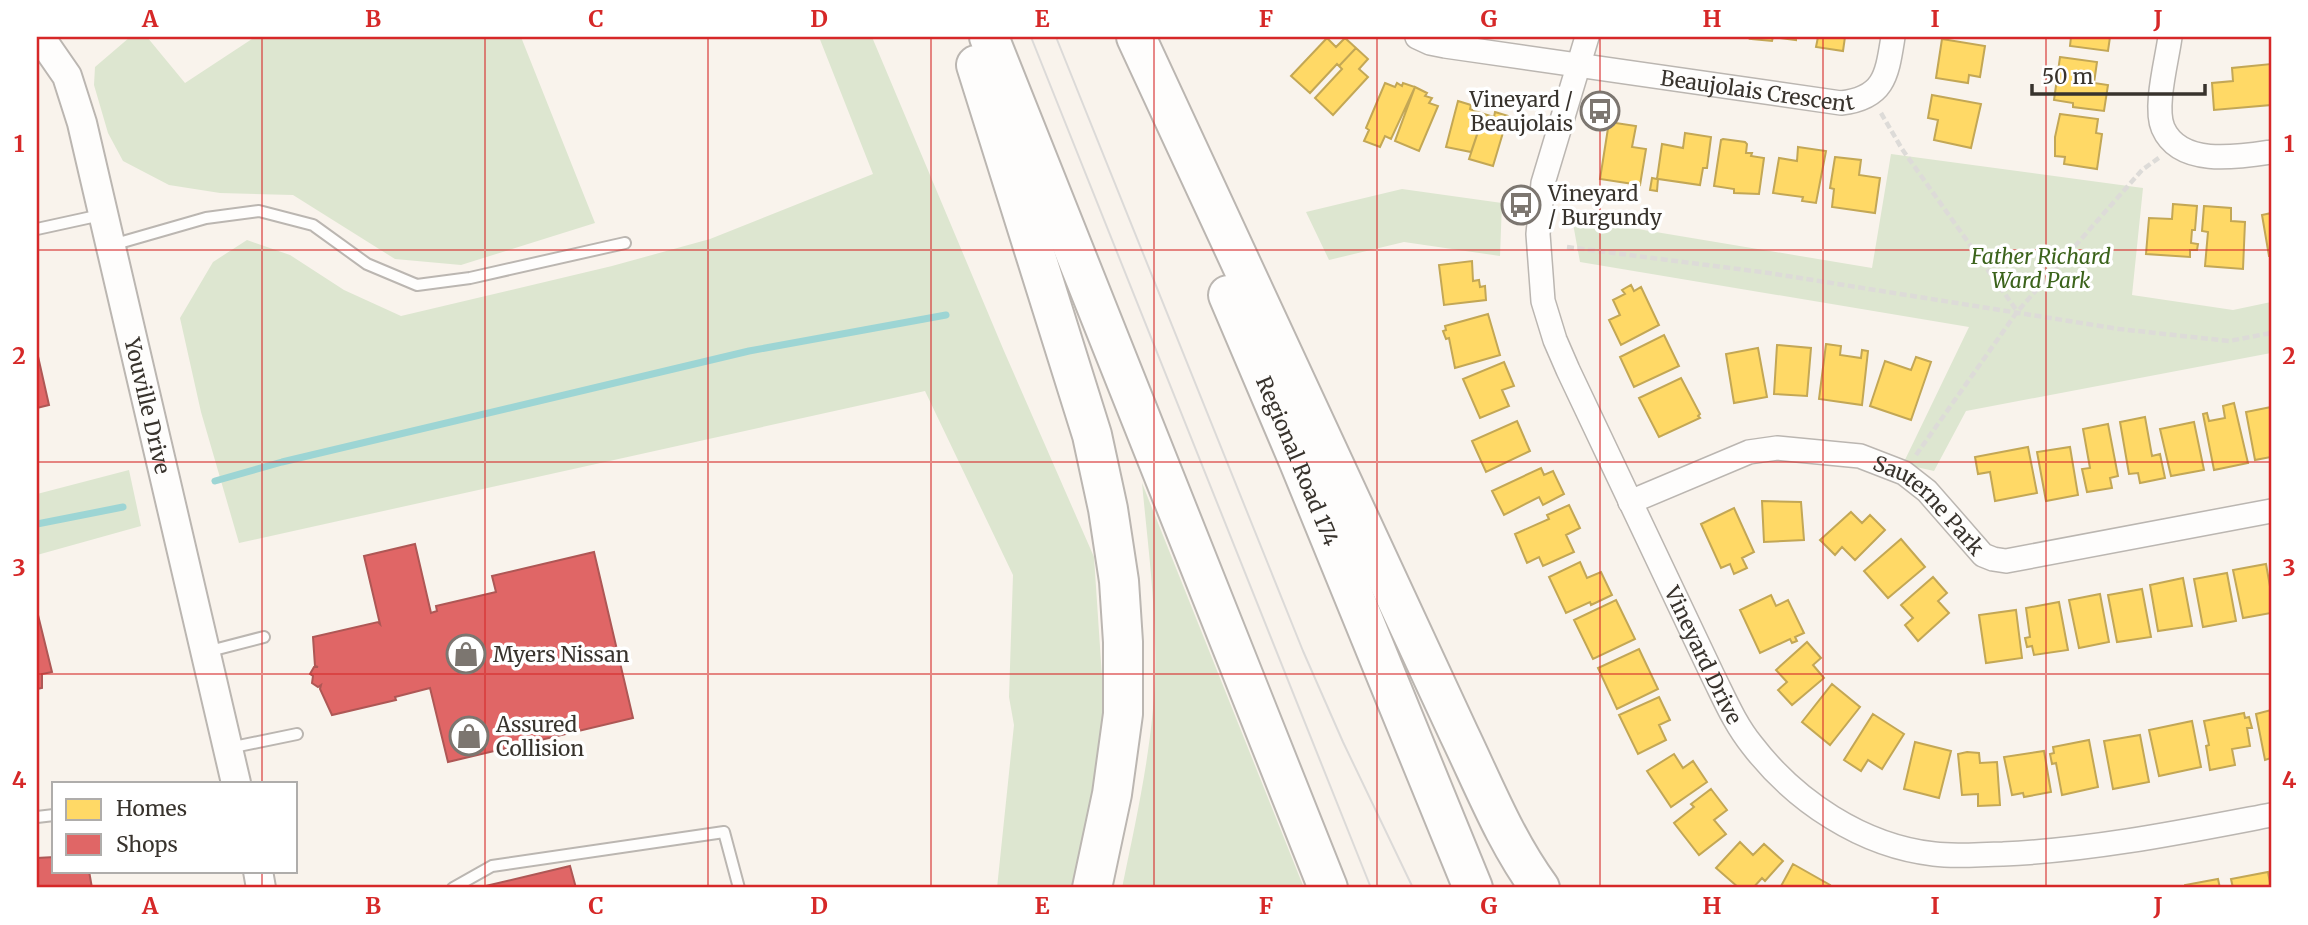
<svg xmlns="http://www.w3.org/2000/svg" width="2308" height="925" viewBox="0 0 2308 925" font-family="Merriweather,serif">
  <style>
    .green { fill: #dde6d0 }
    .homes { fill: #ffd966; stroke: #c3a755; stroke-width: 2 }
    .shops { fill: #e06666; stroke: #ae5755; stroke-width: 2 }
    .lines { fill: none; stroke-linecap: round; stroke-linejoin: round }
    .stream { stroke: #9dd5d4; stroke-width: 7 }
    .service-casing { stroke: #bbb6b1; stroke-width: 14 }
    .minor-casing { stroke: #bbb6b1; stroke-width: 26 }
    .tertiary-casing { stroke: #bbb6b1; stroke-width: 32 }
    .motorway-casing { stroke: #bbb6b1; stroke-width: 42 }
    .path { stroke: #dddbd8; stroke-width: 4.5; stroke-dasharray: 7 3.5; stroke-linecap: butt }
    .service { stroke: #fefdfc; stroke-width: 10 }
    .minor { stroke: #fefdfc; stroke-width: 23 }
    .tertiary { stroke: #fefdfc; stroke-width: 28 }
    .motorway { stroke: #fefdfc; stroke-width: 38 }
    .tram { stroke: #dcdad8; stroke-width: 2 }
    .grid { fill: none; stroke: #d62828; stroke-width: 2; stroke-opacity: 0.55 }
    .labels { text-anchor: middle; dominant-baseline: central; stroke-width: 7; stroke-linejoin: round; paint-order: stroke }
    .street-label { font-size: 21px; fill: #38332d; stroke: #fff }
    .poi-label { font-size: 21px; fill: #38332d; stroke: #fff; text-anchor: start }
    .park-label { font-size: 21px; font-style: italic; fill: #3b631b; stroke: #fff }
    .neatline { fill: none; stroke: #d62828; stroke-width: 2.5 }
    .grid-label { font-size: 23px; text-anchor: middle; font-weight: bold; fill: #d62828 }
  </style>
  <rect width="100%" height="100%" fill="#f9f3ec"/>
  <!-- green -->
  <path class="green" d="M130,37h17l38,46 70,-46h266l74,186 -134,42 -66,-6 -102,-64 -73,-2 -51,-8 -46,-24 -15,-28 -14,-48 1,-18z
    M819,37h53l132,314 90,206 11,165 -15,91 -19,75h-74l17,-163 -5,-28 4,-122 -88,-184 -686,152 -38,-131 -21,-94 33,-56 34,-22 43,15 54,35 57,26 211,-50 98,-27 163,-65z
    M1891,154l252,34 -11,107 101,15 38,-8v51l-305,58 -32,60 -31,-7 66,-137 -389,-65 -8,-44 300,50z
    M1402,189l100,14 -2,53 -96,-14 -75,18 -23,-48z
    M129,470l12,56 -104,29v-61z
    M1142,483l162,405h-182c16,-78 36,-164 33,-244 -1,-54 -8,-108 -13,-161z"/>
  <!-- homes -->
  <path class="homes" d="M1751,37h45v3l-23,-3 -1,4 -22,-2z
    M1818,37h27l-2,14 -27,-4z
    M2071,37h45h-6l-2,14 -38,-5z
    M1327,38l9,9 9,-9 11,10 -17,18 -2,-2 -27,29 -19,-17z
    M1942,39l43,7 -5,31 -11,-2 -1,8 -32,-5z
    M1356,48l12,11 -9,10 9,8 -35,38 -18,-17 27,-29 -3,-3z
    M2060,57l37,5 -3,21 14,2 -4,26 -31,-4v-4l-19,-3z
    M2271,64v41l-57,5 -2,-27 21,-2 -1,-13z
    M1385,83l10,4 2,-4 5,3 1,-3 12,4 -24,52 -6,-3 -5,11 -16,-6 5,-11 -3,-2z
    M1415,87l12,6 -2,3 7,2 -3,5 9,3 -19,45 -24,-10z
    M1932,95l49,9 -10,44 -37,-8 4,-20 -10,-2z
    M1458,101l13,4 -1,4 14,5 -13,38 -25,-5z
    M1495,112l13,4 -15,50 -24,-7 15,-45 10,3z
    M2060,114l38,5 -2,14 6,1 -5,35 -33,-5 1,-7 -10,-1v-19z
    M1609,122l27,4 -4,21 14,2 -6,36 -40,-6z
    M1685,133l26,4 -4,31h-4l-3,17 -42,-6 -1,12 -7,-1 2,-12 5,1 5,-35 21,4z
    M1723,139l22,3 2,2 -1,9h6l-1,3 13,2 -5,36 -25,-1v-4l-20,-3 7,-46z
    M1798,147l28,4 -10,52 -14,-2 1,-4 -30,-4 6,-35 18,3z
    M1835,157l26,3 -2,15 21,3 -5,35 -43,-6 2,-18 -4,-1z
    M2173,204l24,2 -2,24h-3l-1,13 7,1 -1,6h-7v7l-44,-3 3,-36 23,1z
    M2204,206l27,2v13l14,1 -2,47 -38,-3 3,-34 -6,-1z
    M2271,213v43h-2l-7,-41z
    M1472,261l1,20 6,-1 1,7 5,-1 1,14 -42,5 -5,-40z
    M1631,285l3,6 7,-4 18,38 -38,20 -12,-25 11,-5 -7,-15 12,-6 -3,-4z
    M1488,314l12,41 -45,13 -6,-30 -3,1 -3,-8 3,-1 -1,-4z
    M1664,335l15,31 -45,21 -14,-30z
    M1826,344l15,2 -1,9 21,3 1,-8 6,1 -6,54 -43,-6z
    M1777,345l34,3 -4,48 -33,-2z
    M1758,348l9,49 -33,6 -8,-49z
    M1916,357l15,5 -20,58 -41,-14 15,-45 26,9z
    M1504,362l10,24 -12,4 7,16 -29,12 -17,-39z
    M1681,378l19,36 -2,2 2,2 -41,19 -20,-39z
    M2234,403l14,60 -34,7 -11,-56 4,-1 2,8 16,-3 -2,-12z
    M2271,407v50l-16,3 -9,-48z
    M2145,417l7,39 8,-2 5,24 -25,5 -2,-10 -9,1 -9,-52z
    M1517,421l13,30 -44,21 -14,-31z
    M2194,422l10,48 -33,6 -11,-47z
    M2108,424l10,52 -8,2 2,10 -25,4 -5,-23 8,-1 -7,-39z
    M2028,447l9,46 -42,8 -5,-29 -12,2 -3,-17z
    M2070,447l8,48 -32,6 -9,-49z
    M1541,468l3,7 9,-4 11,23 -21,11 -4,-8 -35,18 -12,-24z
    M1762,501l39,1 3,38 -40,2z
    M1569,505l11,23 -14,7 8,17 -31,14 -4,-9 -12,6 -12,-29 34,-15 -2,-4z
    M1734,508l20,44 -12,6 5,10 -13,6 -4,-10 -9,4 -20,-44z
    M1851,512l11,11 8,-8 15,15 -30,30 -13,-13 -7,8 -15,-15z
    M1901,539l24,28 -37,31 -24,-27z
    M1580,562l7,16 14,-6 11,23 -21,10 -1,-3 -24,11 -17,-36z
    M2266,564l5,28v21l-28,5 -10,-48z
    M2227,573l9,48 -33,6 -9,-48z
    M1933,577l14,16 -9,8 11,12 -31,28 -13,-16 8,-7 -12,-13z
    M2183,578l9,48 -34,5 -8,-46z
    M2142,589l9,48 -34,5 -9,-47z
    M2100,594l9,48 -30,6 -10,-48z
    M1771,595l5,11 12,-6 16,33 -9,4 2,4 -5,2 -2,-4 -30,14 -20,-43z
    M1616,600l19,39 -42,20 -19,-39z
    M2059,602l9,48 -34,5 -2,-9 -5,1 -2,-9 5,-1 -4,-29z
    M2016,610l6,48 -36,5 -7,-48z
    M1807,642l14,16 -8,7 11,13 -32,27 -14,-15 9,-8 -11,-12z
    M1639,649l19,40 -41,20 -19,-41z
    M1832,684l28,23 -30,38 -28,-23z
    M1659,697l11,23 -11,5 7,15 -28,14 -19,-39z
    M2271,710v48l-6,2 -9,-46z
    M2244,713l1,5 4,-1 3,11h-5l3,18 -18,3 3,16 -25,5 -4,-24 3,-1 -5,-24z
    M1873,714l31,20 -22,35 -14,-9 -7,11 -17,-11z
    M2192,721l9,46 -42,9 -10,-46z
    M2140,735l9,47 -36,7 -9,-48z
    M2089,740l9,47 -36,8 -6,-32 -4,1 -2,-10 4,-1 -1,-6z
    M1915,742l36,9 -12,47 -35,-9z
    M2044,751l7,41 -27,5 -1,-4 -11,2 -8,-38z
    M1967,752l12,1 1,10 17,-1 3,43 -22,1v-12l-16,1 -4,-41z
    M1674,754l9,14 10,-7 14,21 -36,25 -24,-36z
    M1711,789l16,21 -13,10 12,14 -27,21 -25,-32 20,-16 -3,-3z
    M1740,842l13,13 11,-11 19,17 -18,20 -3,-3 -9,10h-14l-23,-20z
    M1793,864l37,21 -1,3h-49z
    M2268,872l3,16h-38l-2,-9z
    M2218,879l2,9h-35v-3z"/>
  <!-- shops -->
  <path class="shops" d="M37,352l12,53 -12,3z
    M415,544l16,69 6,-2 -1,-5 60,-14 -4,-16 102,-24 39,166 -185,44 -18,-74 -35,9 1,3 -64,15 -12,-26 1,-4 -3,2 -6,-4 1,-7 -3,-2 4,-7h4l-3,-1 -2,-29 65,-15 2,2 -16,-68z
    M37,611l15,61 -10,2v14l-5,1z
    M54,857v14h45h-10l3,17h-55v-30z
    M570,866l6,22h-99z"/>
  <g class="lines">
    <!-- stream -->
    <path class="stream" d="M215,481l67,-19 467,-111 197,-36
      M37,524l86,-17"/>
    <defs>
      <path id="service" d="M37,229l64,-14
        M112,245l94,-27 53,-7 54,14 54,39 50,21 53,-7 155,-35
        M206,652l58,-15
        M229,748l68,-14
        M37,817l17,-2
        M453,888l39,-22 232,-34 15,56"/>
      <g id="minor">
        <path id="s1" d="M1417,37l13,6 15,3 396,57c44,-5 46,-29 52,-66"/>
        <path id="s2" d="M1587,37l-44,146 -5,51 5,67 12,39 13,30 145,306c12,24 22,48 39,69 43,56 110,101 182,109 23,3 47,0 69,0 91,-4 179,-22 268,-39"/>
        <path d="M2170,37c-3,23 -16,70 -7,91 17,39 75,29 108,24"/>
        <path id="s3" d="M1630,502l119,-50 28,-4 83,8 44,17 23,18 56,64 10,4 13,2 265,-50"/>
      </g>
      <g id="tertiary">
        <path id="s4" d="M40,37l27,39 15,47 154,660"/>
        <path d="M258,871l3,17"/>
      </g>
      <g id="motorway">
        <path d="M989,37l339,851"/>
        <path d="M1136,37l323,697c25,52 47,108 81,154"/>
        <path d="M976,65l116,370 16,74 11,72 4,61v72l-11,80 -20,94"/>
        <path id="s5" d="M1228,295l71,167 174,426"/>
      </g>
    </defs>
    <!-- service casing -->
    <use href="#service" class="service-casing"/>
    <!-- minor casing -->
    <use href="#minor" class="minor-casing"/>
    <!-- tertiary casing -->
    <use href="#tertiary" class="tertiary-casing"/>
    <!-- motorway casing -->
    <use href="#motorway" class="motorway-casing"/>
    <!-- path -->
    <path class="path" d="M1881,113l21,36 115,162
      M1567,247l202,26 350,56 110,12 42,-8
      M1916,455l101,-143 125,-142 18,-13"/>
    <!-- service -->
    <use href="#service" class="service"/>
    <!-- minor -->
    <use href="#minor" class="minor"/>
    <!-- tertiary -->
    <use href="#tertiary" class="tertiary"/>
    <!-- motorway -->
    <use href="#motorway" class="motorway"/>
    <!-- tram -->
    <path class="tram" d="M1031,37l340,851
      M1056,37l247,614 40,91 70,146"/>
  </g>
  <!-- grid -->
  <path class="grid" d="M262,37v746M485,37v851M708,37v851M931,37v851M1154,37v851M1377,37v851M1600,37v851M1823,37v851M2046,37v851M37,250h2234M37,462h2234M37,674h2234M262,871v17"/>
  <!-- icons -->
  <defs>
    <symbol id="bus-ring" viewBox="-11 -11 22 22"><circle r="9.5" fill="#fff" stroke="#7c7670" stroke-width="1.5"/><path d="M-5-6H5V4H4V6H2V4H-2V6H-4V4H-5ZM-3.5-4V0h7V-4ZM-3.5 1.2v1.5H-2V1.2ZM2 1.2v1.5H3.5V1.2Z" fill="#7c7670"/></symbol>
    <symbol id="shop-ring" viewBox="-11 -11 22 22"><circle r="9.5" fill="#fff" stroke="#7c7670" stroke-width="1.5"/><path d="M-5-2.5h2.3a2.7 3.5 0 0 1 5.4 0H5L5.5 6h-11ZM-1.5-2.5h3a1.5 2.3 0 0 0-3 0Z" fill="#7c7670"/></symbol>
  </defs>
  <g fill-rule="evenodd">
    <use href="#bus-ring" x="1578" y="89" width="44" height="44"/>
    <use href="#bus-ring" x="1499" y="183" width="44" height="44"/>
    <use href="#shop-ring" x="444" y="632" width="44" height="44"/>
    <use href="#shop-ring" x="447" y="714" width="44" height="44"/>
  </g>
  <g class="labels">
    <!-- street labels -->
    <g class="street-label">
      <text stroke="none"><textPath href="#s1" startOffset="345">Beaujolais Crescent</textPath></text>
      <text stroke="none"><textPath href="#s4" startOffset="387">Youville Drive</textPath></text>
      <text stroke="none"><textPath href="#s5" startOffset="180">Regional Road 174</textPath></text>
      <text stroke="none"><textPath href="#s3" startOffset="327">Sauterne Park</textPath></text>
      <text stroke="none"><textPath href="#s2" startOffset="660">Vineyard Drive</textPath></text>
    </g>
    <!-- poi labels -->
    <g class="poi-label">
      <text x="1573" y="99" text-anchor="end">Vineyard /<tspan x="1573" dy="24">Beaujolais</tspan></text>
      <text x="1548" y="193">Vineyard<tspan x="1548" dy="24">/ Burgundy</tspan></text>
      <text x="493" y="654">Myers Nissan</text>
      <text x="496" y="724">Assured<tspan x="496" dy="24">Collision</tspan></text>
    </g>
    <!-- park labels -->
    <g class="park-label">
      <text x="2041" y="256">Father Richard<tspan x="2041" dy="24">Ward Park</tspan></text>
    </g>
  </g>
  <!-- border -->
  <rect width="2308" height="925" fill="none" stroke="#ffffff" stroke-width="77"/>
  <!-- legend -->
  <rect x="52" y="782" width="245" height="91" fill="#ffffff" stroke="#afadab" stroke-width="2"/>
  <rect x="66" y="799" width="35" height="21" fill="#ffd966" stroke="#afadab" stroke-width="2"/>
  <text x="116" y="816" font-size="21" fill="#38332d">Homes</text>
  <rect x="66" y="834" width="35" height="21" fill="#e06666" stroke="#afadab" stroke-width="2"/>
  <text x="116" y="852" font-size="21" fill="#38332d">Shops</text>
  <!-- scale -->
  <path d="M2032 84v10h173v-10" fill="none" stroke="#38332d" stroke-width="3.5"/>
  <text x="2042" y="84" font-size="21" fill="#38332d" stroke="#ffffff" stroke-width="5" paint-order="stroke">50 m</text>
  <rect x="38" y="38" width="2232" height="848" class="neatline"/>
  <g class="grid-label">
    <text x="150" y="27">A</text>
    <text x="373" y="27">B</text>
    <text x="596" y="27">C</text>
    <text x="819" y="27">D</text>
    <text x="1042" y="27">E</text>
    <text x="1266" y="27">F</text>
    <text x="1489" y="27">G</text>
    <text x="1712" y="27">H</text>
    <text x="1935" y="27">I</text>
    <text x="2158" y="27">J</text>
    <text x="19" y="152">1</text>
    <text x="2289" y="152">1</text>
    <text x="19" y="364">2</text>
    <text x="2289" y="364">2</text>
    <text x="19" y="576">3</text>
    <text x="2289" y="576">3</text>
    <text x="19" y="788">4</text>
    <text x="2289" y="788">4</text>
    <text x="150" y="914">A</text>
    <text x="373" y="914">B</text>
    <text x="596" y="914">C</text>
    <text x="819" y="914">D</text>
    <text x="1042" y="914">E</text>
    <text x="1266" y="914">F</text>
    <text x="1489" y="914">G</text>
    <text x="1712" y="914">H</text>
    <text x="1935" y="914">I</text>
    <text x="2158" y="914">J</text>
  </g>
</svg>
